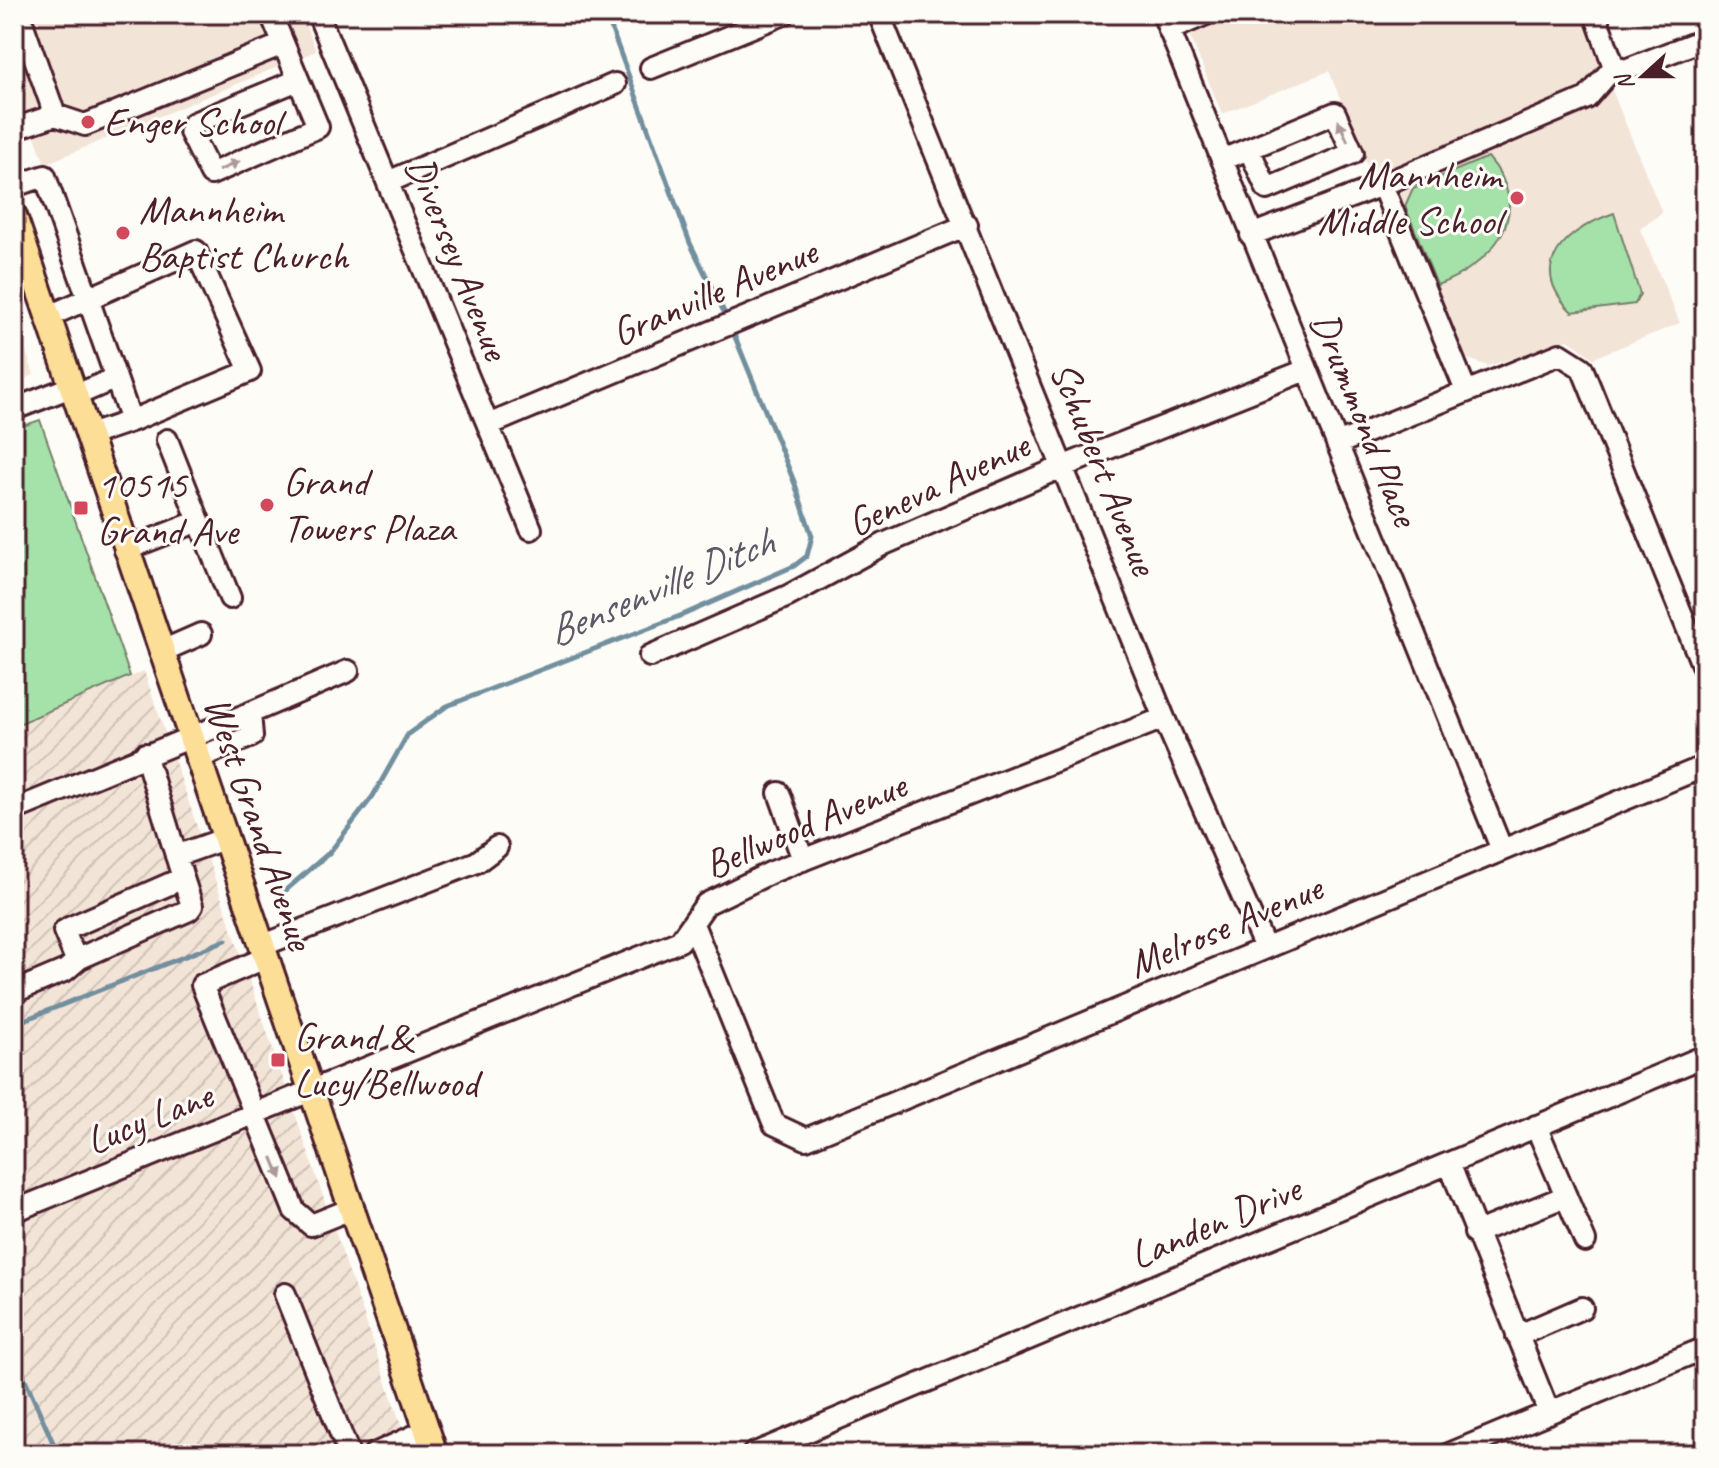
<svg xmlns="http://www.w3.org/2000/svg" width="1719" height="1468" viewBox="0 0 1719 1468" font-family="Caveat,sans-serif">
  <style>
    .built { fill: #f3e4d8 }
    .industrial { fill: url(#industrial-furrows) }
    .grass { fill: #a4e2aa; stroke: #77806a; stroke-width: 2 }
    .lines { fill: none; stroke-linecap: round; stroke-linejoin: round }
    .stream { stroke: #728f9e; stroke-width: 5 }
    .minor-casing { stroke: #4a1f2b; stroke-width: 26 }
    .major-casing { stroke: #4a1f2b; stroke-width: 30 }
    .minor { stroke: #fdfcf7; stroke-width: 20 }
    .major { stroke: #fcde96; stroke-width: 24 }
    .rail-casing { stroke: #4a1f2b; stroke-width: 8 }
    .rail { stroke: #fdfcf7; stroke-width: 5; stroke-dasharray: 15; stroke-linecap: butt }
    .oneway { fill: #ac999b }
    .poi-dot { fill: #d1495b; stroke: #fdfcf7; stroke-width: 3 }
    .labels { text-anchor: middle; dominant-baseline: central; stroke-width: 6; stroke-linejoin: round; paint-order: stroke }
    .poi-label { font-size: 40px; fill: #4a1f2b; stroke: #fdfcf7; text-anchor: start }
    .street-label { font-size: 40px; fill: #4a1f2b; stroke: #fdfcf7 }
    .water-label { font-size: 42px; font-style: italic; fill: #5e5765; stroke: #fdfcf7 }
  </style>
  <defs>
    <pattern id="industrial-furrows" width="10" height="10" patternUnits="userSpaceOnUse" patternTransform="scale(2)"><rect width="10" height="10" fill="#f3e4d8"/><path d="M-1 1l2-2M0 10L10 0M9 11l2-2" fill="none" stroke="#d2c3ba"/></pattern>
  </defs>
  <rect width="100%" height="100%" fill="#fdfcf7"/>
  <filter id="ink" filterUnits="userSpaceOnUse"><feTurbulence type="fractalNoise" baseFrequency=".0125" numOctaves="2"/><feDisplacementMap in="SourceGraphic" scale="16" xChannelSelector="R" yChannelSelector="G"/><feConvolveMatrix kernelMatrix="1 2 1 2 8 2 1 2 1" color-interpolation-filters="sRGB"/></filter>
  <g filter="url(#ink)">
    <!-- built -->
    <path class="built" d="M14,14h287l15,37 -271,113 -31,-85z
      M1181,14h400l81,199 -22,16 40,94 -87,35 -24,-18 -81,26 -22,-8 -19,7 -118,-294 -107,43z
      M14,316l20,59 -20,8z"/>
    <!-- industrial -->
    <path class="industrial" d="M144,671l267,783h-397v-728z"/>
    <!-- grass -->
    <path class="grass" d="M1488,157c48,54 6,107 -51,128l-32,-79 8,-18z
      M1614,213l26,81 -5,10 -63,8c-48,-47 -5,-82 42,-99z
      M40,420l90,256 -116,50v-297z"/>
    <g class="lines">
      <!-- stream -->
      <path class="stream" d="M606,14l84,229 37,75
        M286,890l44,-38 43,-56 35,-62 39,-28 238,-92 109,-48 13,-10 5,-20 -17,-52 -64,-157
        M14,1024l212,-84
        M14,1354l44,100"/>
      <defs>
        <path id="minor" d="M19,14l36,101
          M271,14c16,38 31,75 47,113l-107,47 -21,-42 4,-9 104,-43
          M318,14l213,515
          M879,14l285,704 101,230
          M1163,14l339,836
          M1595,14l19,53 11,3 80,-31
          M1169,30l37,-16
          M651,68l133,-54
          M14,129l41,-14 30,10 198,-81
          M1222,160l113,-47 18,40 -86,36 -18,-40
          M388,182l227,-98
          M14,186l31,-10 86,245 -44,15
          M1251,235l131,-50
          M47,317l149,-66 54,120 -119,50
          M1466,391l-84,-206 205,-87 27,-31
          M74,396l42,-18
          M14,409l57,-22
          M488,425l479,-200
          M167,440l32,81
          M1337,444l223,-90 22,14 123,304
          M125,550l74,-29 31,77
          M160,652l41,-18
          M650,656l138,-60 96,-52 180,-78 242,-96
          M250,713l98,-42
          M145,754l38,124 -114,50 -5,3 10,24 6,3 109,-48 3,-4 -9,-28
          M779,793l24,67
          M14,810l236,-97 2,23 -56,23
          M176,856l48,-17
          M693,924l81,200 32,15 899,-373
          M261,946l216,-84 20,-15
          M265,958l-63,27 92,225 17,15 40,-16
          M14,992l52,-22 14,-12
          M1536,1126l49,115
          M1449,1163l100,250
          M14,1211l666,-270 26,-37 66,-32 392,-154
          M1475,1233l91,-37
          M285,1294l64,160
          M1517,1336l65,-28
          M374,1454l53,-24
          M753,1454l952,-398
          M1449,1454l256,-106"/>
        <path id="major" d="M14,216l421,1238"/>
      </defs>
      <!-- minor casing -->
      <use href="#minor" class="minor-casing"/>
      <!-- major casing -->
      <use href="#major" class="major-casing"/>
      <!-- minor -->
      <use href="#minor" class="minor"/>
      <!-- major -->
      <use href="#major" class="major"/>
      <defs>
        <path id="rail" d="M14,1443l9,11"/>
      </defs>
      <!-- rail casing -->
      <use href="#rail" class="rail-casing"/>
      <!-- rail -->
      <use href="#rail" class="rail"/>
    </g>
    <!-- one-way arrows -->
    <defs><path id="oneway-solid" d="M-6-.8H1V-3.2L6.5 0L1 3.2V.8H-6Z" transform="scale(2)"/></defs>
    <g class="oneway">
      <use href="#oneway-solid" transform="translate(1343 131) rotate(-114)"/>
      <use href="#oneway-solid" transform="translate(229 166) rotate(-24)"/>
      <use href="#oneway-solid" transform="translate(277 1168) rotate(68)"/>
    </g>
  </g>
  <!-- markers -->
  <g class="poi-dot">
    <circle cx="88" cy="122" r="8"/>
    <circle cx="1517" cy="198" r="8"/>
    <circle cx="123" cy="233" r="8"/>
    <circle cx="267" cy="505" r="8"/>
    <rect x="73" y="500" width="16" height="16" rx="4"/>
    <rect x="270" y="1052" width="16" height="16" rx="4"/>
  </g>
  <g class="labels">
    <!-- poi labels -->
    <g class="poi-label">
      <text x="104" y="122">Enger School</text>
      <text x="1501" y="175" text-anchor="end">Mannheim<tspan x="1501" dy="46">Middle School</tspan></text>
      <text x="139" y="210">Mannheim<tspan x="139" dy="46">Baptist Church</tspan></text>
      <text x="283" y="482">Grand<tspan x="283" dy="46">Towers Plaza</tspan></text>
      <text x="97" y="485">10515<tspan x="97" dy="46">Grand Ave</tspan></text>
      <text x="294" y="1037">Grand &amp;<tspan x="294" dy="46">Lucy/Bellwood</tspan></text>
    </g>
    <!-- street labels -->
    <g class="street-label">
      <text transform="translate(458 258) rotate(68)">Diversey Avenue</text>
      <text transform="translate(714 292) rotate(-23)">Granville Avenue</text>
      <text transform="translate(1365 419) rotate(68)">Drummond Place</text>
      <text transform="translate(1104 468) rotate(68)">Schubert Avenue</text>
      <text transform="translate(938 484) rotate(-25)">Geneva Avenue</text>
      <text transform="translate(259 823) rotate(71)">West Grand Avenue</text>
      <text transform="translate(805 825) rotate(-23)">Bellwood Avenue</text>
      <text transform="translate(1225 926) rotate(-23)">Melrose Avenue</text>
      <text transform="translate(149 1118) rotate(-22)">Lucy Lane</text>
      <text transform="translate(1215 1222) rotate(-23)">Landen Drive</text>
    </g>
    <!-- water labels -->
    <g class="water-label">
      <text transform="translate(660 587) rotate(-23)">Bensenville Ditch</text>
    </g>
  </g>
  <!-- margin -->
  <rect width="1719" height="1468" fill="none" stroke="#fdfcf7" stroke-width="48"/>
  <rect x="24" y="24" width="1671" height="1420" fill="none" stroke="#4a1f2b" stroke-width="3" filter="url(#ink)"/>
  <!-- north arrow -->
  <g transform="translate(1643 76) rotate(249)" stroke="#fdfcf7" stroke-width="6" paint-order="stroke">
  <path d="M0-6L14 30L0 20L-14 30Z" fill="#4a1f2b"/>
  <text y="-12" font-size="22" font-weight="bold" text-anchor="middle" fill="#4a1f2b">N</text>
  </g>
</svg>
